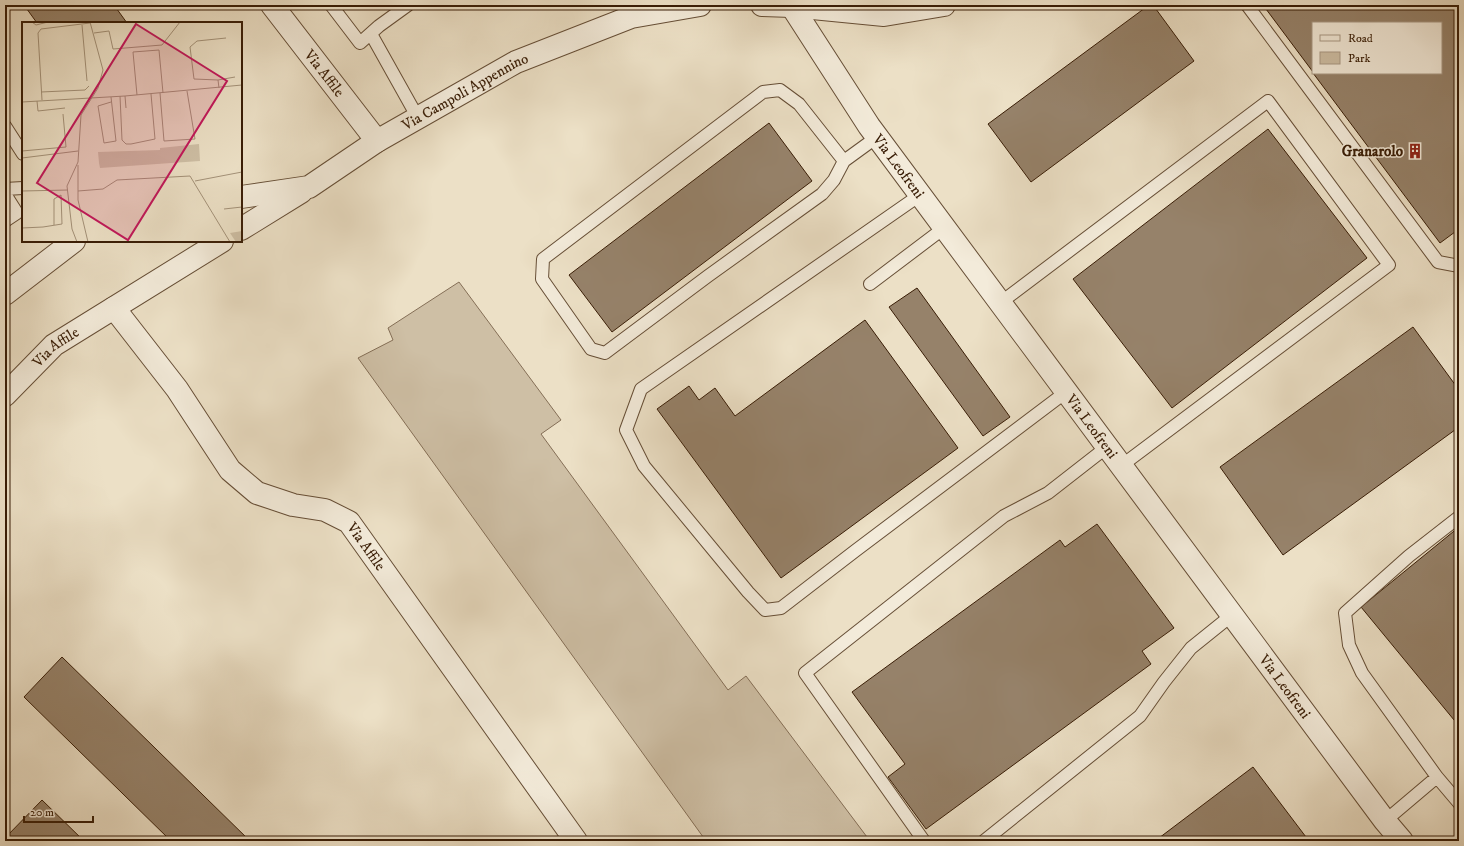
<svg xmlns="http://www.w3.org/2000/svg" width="1464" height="846" viewBox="0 0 1464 846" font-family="'IM FELL DW Pica',serif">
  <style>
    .green { fill: #cebfa5; stroke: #846e56 }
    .building { fill: #96826a; stroke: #391d06 }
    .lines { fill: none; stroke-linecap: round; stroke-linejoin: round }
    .lane-casing { stroke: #664e36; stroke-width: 14 }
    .street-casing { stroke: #664e36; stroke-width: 24 }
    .lane { stroke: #f3ebda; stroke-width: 12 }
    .street { stroke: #f3ebda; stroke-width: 22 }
    .labels { text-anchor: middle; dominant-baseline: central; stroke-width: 3; stroke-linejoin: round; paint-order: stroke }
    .street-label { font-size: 15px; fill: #391d06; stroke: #f3ebda }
    .poi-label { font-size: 15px; font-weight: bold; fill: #391d06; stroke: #f3ebda; text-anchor: end }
    .inset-road { fill: none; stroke: #a49279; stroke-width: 1 }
    .view { fill: #c2185b; fill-opacity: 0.15; stroke: #c2185b; stroke-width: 2 }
    .inset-edge { fill: none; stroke: #391d06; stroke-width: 2 }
  </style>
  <rect width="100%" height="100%" fill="#ece0c6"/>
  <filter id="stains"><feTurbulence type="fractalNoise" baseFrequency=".005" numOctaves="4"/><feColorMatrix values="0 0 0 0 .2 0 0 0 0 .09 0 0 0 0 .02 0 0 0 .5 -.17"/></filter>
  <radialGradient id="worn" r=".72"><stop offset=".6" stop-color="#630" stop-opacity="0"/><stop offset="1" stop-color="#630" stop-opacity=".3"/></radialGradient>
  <!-- green -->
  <path class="green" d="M459,282l102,138 -20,14 187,256 18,-14 124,165h-164l-348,-483 35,-18 -5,-12z"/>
  <!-- building -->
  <path class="building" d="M24,5h90l13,18h-90z
    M1149,5h4l41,56 -163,121 -43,-58z
    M1263,5h196v224l-19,14 -127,-170h128v-50h-128v49z
    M769,123l43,58 -200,151 -43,-57z
    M1268,129l99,129 -195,150 -99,-129z
    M917,288l93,129 -27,19 -94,-129z
    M865,320l93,128 -177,130 -124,-169 32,-23 10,14 16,-12 20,28z
    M1413,327l46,63v37l-176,128 -63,-88z
    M1097,524l77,104 -32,23 9,13 -225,165 -38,-52 17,-13 -53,-72 208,-152 5,7z
    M1459,527v199l-98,-119z
    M62,657l188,184h-79l-147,-144z
    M1253,767l56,74h-154z
    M42,800l42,41h-79v-3z"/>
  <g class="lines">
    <defs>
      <path id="lane" d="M331,5l29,38 19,-17 29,-21
        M1247,5l191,257 21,4
        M371,34l47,84
        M5,126l18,28
        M844,161l-45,-57 -19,-14 -17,2 -220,167 -1,20 49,70 14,4 103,-77 114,-82 12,-14 10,-19 33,-24
        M5,189l18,-1
        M5,194l12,19 -12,8
        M920,195l-279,194 -15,41 18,36 104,126 17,18 16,-2 74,-57 211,-159
        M870,284l74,-56
        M1000,303l268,-202 121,164 -268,201
        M1437,777l-75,-104 -13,-28 -4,-32 64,-57 50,-39
        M1385,821l52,-44 22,26
        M924,841l-119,-168 199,-157 44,-23 59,-46
        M984,841l156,-125 24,-34 27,-34 41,-33"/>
      <g id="street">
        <path id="s1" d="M272,5l105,136"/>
        <path d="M762,5l30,1 92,9 60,-10"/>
        <path id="s2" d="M791,5l78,121 516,695 17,20"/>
        <path id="s3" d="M241,197l68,-10 68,-46 139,-79 115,-45 69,-12"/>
        <path d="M241,229l60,-37"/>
        <path d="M5,294l69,-53"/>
        <path id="s4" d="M114,308l63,81 53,81 27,23 36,12 32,5 24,12 227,319"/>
        <path id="s5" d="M5,395l49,-50 168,-104"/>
      </g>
    </defs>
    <!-- lane casing -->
    <use href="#lane" class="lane-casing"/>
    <!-- street casing -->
    <use href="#street" class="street-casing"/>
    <!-- lane -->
    <use href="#lane" class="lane"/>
    <!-- street -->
    <use href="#street" class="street"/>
  </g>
  <!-- icons -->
  <defs>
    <symbol id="building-bare" viewBox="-9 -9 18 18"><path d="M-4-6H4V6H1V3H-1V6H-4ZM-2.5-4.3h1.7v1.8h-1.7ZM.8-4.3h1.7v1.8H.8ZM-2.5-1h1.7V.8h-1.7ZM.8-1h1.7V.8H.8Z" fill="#8f2418" stroke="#f3ebda" stroke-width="2.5" paint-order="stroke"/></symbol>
  </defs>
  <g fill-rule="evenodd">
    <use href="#building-bare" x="1404" y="140" width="22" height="22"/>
  </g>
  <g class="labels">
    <!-- street labels -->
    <g class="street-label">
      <text stroke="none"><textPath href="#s1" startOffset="86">Via Affile</textPath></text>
      <text stroke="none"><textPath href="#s3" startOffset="252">Via Campoli Appennino</textPath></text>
      <text stroke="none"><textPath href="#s2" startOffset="194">Via Leofreni</textPath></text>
      <text stroke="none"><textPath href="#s5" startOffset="70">Via Affile</textPath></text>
      <text stroke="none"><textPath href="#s2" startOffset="518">Via Leofreni</textPath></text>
      <text stroke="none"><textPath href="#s4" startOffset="362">Via Affile</textPath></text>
      <text stroke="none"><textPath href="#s2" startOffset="842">Via Leofreni</textPath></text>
    </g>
    <!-- poi labels -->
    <g class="poi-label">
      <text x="1403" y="151">Granarolo</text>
    </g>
  </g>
  <!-- overview -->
  <g transform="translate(22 22)">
    <rect width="220" height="220" fill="#ece0c6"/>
    <path d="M177,122l1,17 -100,7 -1,-5 -1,-11 62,-2v-2zM220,209v11h-6l-6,-9z" fill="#cebfa5"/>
    <path class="inset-road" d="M10,0l4,3 12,-3M60,3l5,56M72,11l15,-2 4,18 49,-4 18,-23M196,58l-24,-1 -4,-32 7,-6 29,-3M197,66l-1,-8 17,-3M19,70l44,-2 4,-4M138,71l4,48 31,-2 -8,-48M115,73l-4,-43 26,-2 4,43M98,74l2,44 4,4h5l24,-5 -4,-45M103,74l1,12M89,75l5,44 -12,2 -6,-37 13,-4M20,78l-4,-67 3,-4 49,-6M15,79l1,10 27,-3M0,80l103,-6 117,-11M0,129l44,-4 -3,-33M0,136l56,-7M56,143v35l10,42M173,159l47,-9M0,169l46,-1M56,169l25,-2 14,-9 73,-4 40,66M202,187l18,-2M0,206l21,-1 19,-3 -1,-29 -7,4v26M55,220l-5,-13 -5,-43 11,-24 3,-47 17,-27 5,-18 -13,-48"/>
    <path class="view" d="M114,2l91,57 -99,159 -91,-57z"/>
    <rect width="220" height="220" class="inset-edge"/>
  </g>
  <!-- margin -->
  <rect width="1464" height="846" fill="none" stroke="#ece0c6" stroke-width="20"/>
  <rect x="6" y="6" width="1452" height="834" fill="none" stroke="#391d06" stroke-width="2"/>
  <rect x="10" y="10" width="1444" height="826" fill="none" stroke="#391d06"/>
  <!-- legend -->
  <rect x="1312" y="22" width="130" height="52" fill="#f3ebda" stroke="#a99985"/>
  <rect x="1320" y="35" width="20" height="6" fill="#f3ebda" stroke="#a99985"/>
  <text x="1348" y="42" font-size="12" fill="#391d06">Road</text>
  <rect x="1320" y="52" width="20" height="12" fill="#cebfa5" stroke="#a99985"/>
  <text x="1348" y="62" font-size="12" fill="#391d06">Park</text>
  <!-- scale -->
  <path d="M24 816v6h69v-6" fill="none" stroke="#391d06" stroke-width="2"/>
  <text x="30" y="816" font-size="12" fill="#391d06" stroke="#f3ebda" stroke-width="3" paint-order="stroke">20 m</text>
  <rect width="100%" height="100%" filter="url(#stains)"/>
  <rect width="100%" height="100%" fill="url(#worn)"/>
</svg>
